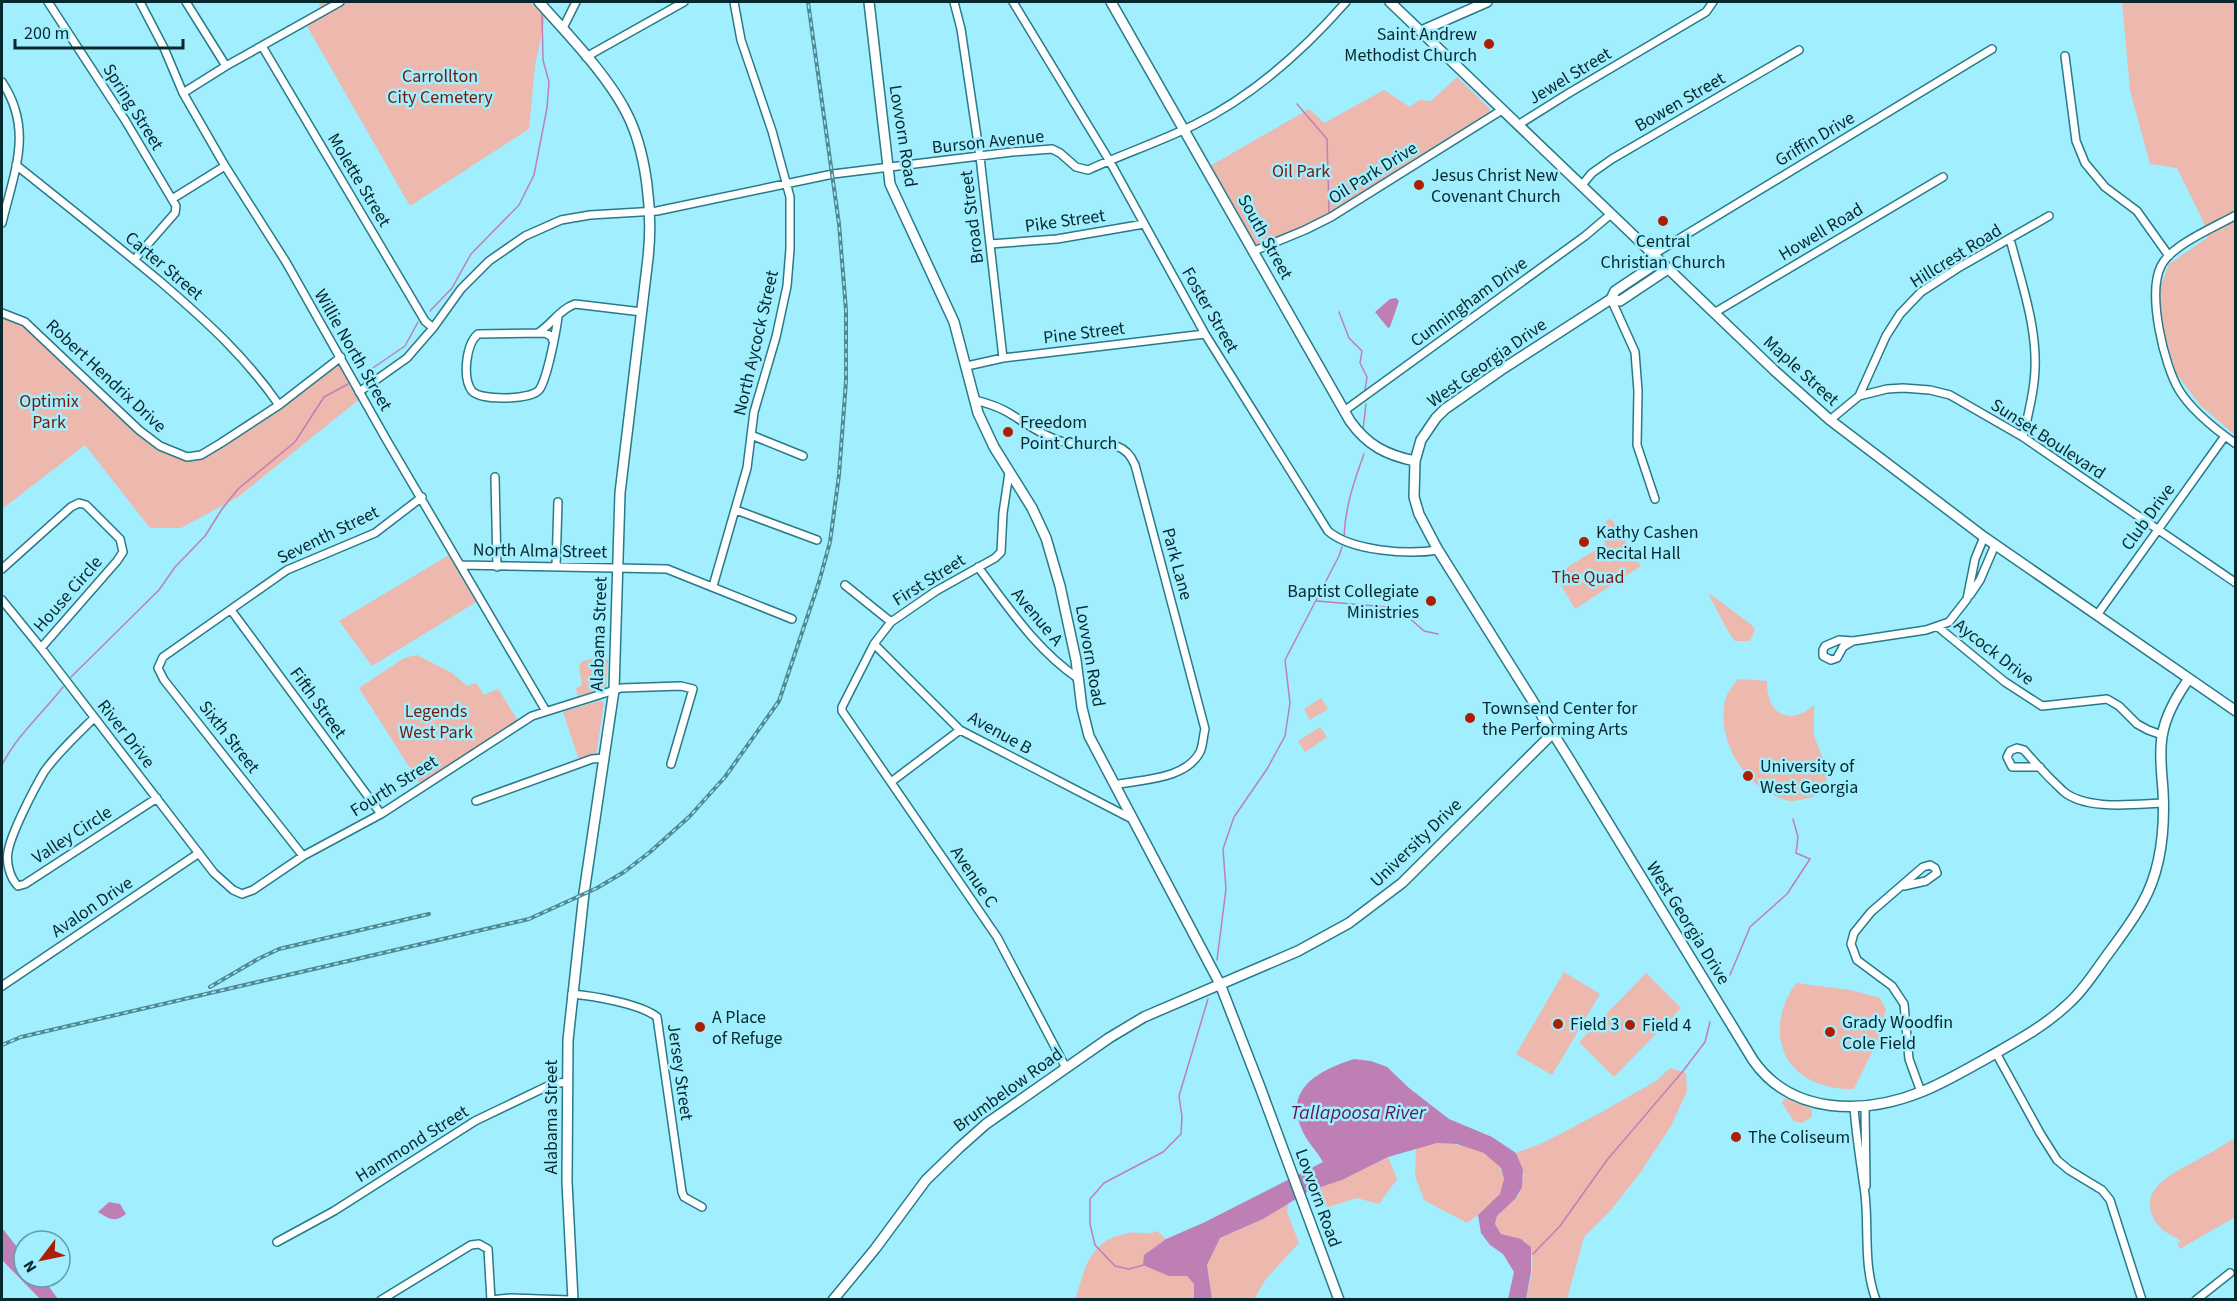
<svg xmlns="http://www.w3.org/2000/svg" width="2237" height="1301" viewBox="0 0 2237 1301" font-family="'Source Sans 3',sans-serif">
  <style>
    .green { fill: #edb8ad }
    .water { fill: #be80b4 }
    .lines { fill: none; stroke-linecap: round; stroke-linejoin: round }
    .stream { stroke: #be80b4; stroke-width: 1.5 }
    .street-casing { stroke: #297a89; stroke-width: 10 }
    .secondary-casing { stroke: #297a89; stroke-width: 12 }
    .street { stroke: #fff; stroke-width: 7 }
    .secondary { stroke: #fff; stroke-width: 9 }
    .rail-casing { stroke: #508893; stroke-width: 4 }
    .rail { stroke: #a0eefe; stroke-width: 1.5; stroke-dasharray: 4.5; stroke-linecap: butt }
    .poi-dot { fill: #ac1d02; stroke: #a0eefe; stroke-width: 2 }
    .labels { text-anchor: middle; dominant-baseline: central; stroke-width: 5; stroke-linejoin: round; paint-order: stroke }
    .poi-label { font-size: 18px; fill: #06292f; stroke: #a0eefe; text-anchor: start }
    .park-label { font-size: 18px; fill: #791a0a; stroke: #a0eefe }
    .street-label { font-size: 18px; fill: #06292f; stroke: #a0eefe }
    .water-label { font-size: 20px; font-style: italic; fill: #601659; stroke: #a0eefe }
  </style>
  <rect width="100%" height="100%" fill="#a0eefe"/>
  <!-- green -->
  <path class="green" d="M318,2h213l14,15 -10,49 -6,63 -119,77 -103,-180 17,-11z
    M2122,2h113v433l-35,-30 -24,-32 -12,-43 -5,-40 10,-26 38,-26 -4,-17 -26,-53 -27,-4 -20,-74z
    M1457,77l33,32v5l-165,103 -20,10 -48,19 -2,-1 -45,-79 99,-57 15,14 60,-33 26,17 9,-7 12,1z
    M2,313l13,4 124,113 35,22 27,3 20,-12 120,-86 21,40 -124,100 -57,31h-31l-65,-83 -83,64z
    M1609,519l3,1 29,46 -66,43 -20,-34 50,-31 -5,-17z
    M454,552l27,47 -109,67 -33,-45z
    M1710,594l43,32 2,4 -5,11h-15c-9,-11 -18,-32 -26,-46z
    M417,655l35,18 15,13 9,-3 8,12 14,-6 22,35 -98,63 -63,-99 45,-30z
    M595,658l13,1 -2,28 -28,9 -2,-8 6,-3 -3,-20 4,-4z
    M1738,679l29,2c-1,33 22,46 47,24v31l13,33 -1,24c-10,2 -24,8 -36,8 -4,0 -9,-3 -13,-4 -32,-12 -58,-55 -53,-90 1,-12 7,-19 14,-28z
    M1321,698l7,11 -18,11 -6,-11z
    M599,701h4l1,2 -8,53 -17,4 -16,-48z
    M1320,727l7,10 -22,15 -7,-11z
    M1564,972l36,22 -48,81 -36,-21z
    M1646,973l35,35 -67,69 -35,-35z
    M1796,983l54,7 30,8 6,11 -8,31 -24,49c-66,2 -95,-52 -58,-106z
    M1670,1068l16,5 1,18 -16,35 -31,47 -29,37 -27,27 -17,62h-41c4,-16 13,-45 -1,-58l-24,-7 -6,-10 2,-8 22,-21 5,-20 -8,-22 29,-11 55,-29 56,-32z
    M1785,1098l27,11v8l-10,6 -8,-2 -12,-18z
    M2235,1138v79l-55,32 -3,-6 4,-2c-7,-6 -16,-7 -23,-16 -26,-35 16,-52 41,-66 12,-6 24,-14 36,-21z
    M1437,1143c15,1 31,2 46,9 15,8 28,27 16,43 -6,8 -23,22 -32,28l-43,-23 -9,-24 1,-28z
    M1388,1157l9,22 -18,25 -22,-6 -29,9 -19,-16 33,-11z
    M1288,1203l-1,9 12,31 -33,36 -12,20h-42l-5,-34 13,-27 43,-19z
    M1157,1231l9,8 -22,16 25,21h18l7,8v15l-119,1c11,-34 14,-61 55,-67 10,-2 17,3 27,-2z"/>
  <!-- water -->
  <path class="water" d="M1396,298l3,3 -9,26 -2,1 -13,-16 15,-13z
    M1354,1059l17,2 16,6 22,21 40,31 43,18 24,16 7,17 -1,17 -6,11 -19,18 -2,8 6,10 20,5 10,8v25l-5,27h-18l6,-27 -11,-18 -13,-9 -9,-12 -3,-18 22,-21 4,-15 -3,-11 -17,-15 -27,-9 -20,-1 -49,14 -46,23 -33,11 -46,28 -43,19 -13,27 5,34h-18v-15l-7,-8h-18l-26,-11 1,-10 22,-16 37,-16 120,-61c-6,-11 -16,-20 -21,-32 -19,-42 18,-60 52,-71z
    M109,1202l11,2 6,10c-11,9 -17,5 -28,-2z
    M2,1228l22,28v21h18l16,22h-18l-38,-39z"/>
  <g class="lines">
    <!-- stream -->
    <path class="stream" d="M1297,104l30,35 2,73
      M430,311l22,-23 19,-34 48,-49 15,-30 13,-67 2,-26 -6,-22 -1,-46
      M1339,312l10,26 13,13 -2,12 7,14 -2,13
      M361,376l44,-30 13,-24
      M1363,430l3,-26
      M1344,537c1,-29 10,-56 20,-83
      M1317,601l81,7 26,23 14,3
      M71,677l88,-87 16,-23 30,-31 17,-27 16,-20 57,-47 29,-45 24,-13
      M2,765c15,-30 40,-51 61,-78
      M1217,960l9,-71 -3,-40 11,-32 33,-48 18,-33 5,-33 -5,-43 54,-104 3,-9
      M1730,975l20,-48 37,-33 23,-35 -14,-6 2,-16 -5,-18
      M1533,1254l27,-28 47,-66 76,-89 22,-29 5,-20
      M1144,1265l-15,4 -14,-3 -20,-21 -5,-21v-25l14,-16 59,-31 18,-18 1,-17 -3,-21 29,-97"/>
    <defs>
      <path id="street" d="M48,2l77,118 51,86 -1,7 -41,47
        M140,2l24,46 19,45 42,73 61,96 100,177 160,272
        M186,2l40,64
        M954,2l7,27 19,128 23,201
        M1013,2l96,158 96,174 123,197c23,20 80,24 110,19
        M563,28l13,-26
        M262,46l163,275 8,7
        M2065,56l11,85 9,22 20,24 32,24 32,45
        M586,57l98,-55
        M2,82c32,48 12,90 0,141
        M183,93l43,-27 114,-64
        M1518,125l51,-32 137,-81 7,-10
        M16,165c49,39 98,78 146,118 45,39 83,73 117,122
        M1582,185l10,-12 20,-14 187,-109
        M172,199l53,-33
        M2236,215c-21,12 -65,30 -75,51 -14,28 3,99 18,124 13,21 37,40 57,54
        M2010,239c12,46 30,95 24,143 -2,19 -7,37 -11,55
        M990,244l67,-5 87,-15
        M1254,251l51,-21 26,-13 171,-107
        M1654,254l338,-205
        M1611,299l24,53 3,39 -1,54 18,54
        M2,313l23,9 114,108 21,16 27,11 14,-2 20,-12 58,-38 62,-48
        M1714,313l229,-136
        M538,333c14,-9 22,-24 37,-29l67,8
        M553,341l-2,-5 -6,-3 -67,1c-12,10 -16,44 -6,57 9,10 58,9 67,-1 8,-10 17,-58 19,-73
        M967,366l36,-8 202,-24
        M359,392l48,-34 26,-30 28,-39 28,-28 36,-25 36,-16 29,-5 67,-4 176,-37 179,-22 40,-3 8,4 16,14 12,3c35,-16 71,-28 106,-45 59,-29 109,-74 152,-123
        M1859,396l27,-60 14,-22 21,-22 37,-24 91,-52
        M975,400c12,3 24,7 34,13 18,11 37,25 58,30 27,8 54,-11 68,22l70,264c-2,7 -2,17 -5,23 -15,28 -58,27 -86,33
        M1344,411l241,-175 26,-22
        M1830,420l29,-24 28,-7 16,-1 27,2 20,5 73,42 213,146
        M751,435l52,21
        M1009,473l-6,40 -2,39 -6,6 -59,33 -45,31 -17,22 -32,63v4l155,226 69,131
        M495,477l2,90
        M736,510l81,30
        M462,565l205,4 125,50
        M556,567l2,-65
        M978,567c31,41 58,83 101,112
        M2,569l69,-62 8,-4 7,2 34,34 3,13 -6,9 -76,87
        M845,585l46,37
        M713,586l34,-118 7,-56 22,-75 11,-51 3,-37v-52l-18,-66 -31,-91 -7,-38
        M1970,595l10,-15 15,-35
        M2,600l39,48 173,225 19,17 9,4 11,-4 50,-34 78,-42 151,-98 89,-28 60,-2 12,3 -22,75
        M231,610l150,204
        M2097,615l128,-179
        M1938,627l67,55 37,24 65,-7 12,7 18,18 11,6 14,5
        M1853,641l-10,6 -6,11 -6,2 -8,-4v-6l2,-4 14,-6 14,1 73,-11 23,-8 18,-23 8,-40 9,-22
        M874,644l86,86 172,89
        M94,718c-17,17 -36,34 -50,54 -10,17 -33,61 -36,80 -2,11 2,26 10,34l7,-2 132,-86
        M2040,767h-28l-5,-10 3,-6 7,-3 7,2c12,14 25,28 39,41 23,20 72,13 101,12
        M891,782l69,-52
        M476,801l116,-42 12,-1
        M303,856l-139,-176 -6,-12 5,-11 124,-87 88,-37 47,-36
        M1904,886l22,-5 11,-8 -2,-5 -5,-3 -7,2 -52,45 -17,21 -3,11 6,16 35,26 12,18 5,55 12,33
        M2,986l197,-133
        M572,994c22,2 69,10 85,23l25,175 2,5 18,10
        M1996,1053l44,80 17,27 12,10 33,20 8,10 32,100
        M1865,1106l1,80
        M1854,1107c2,29 7,58 11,87 4,35 -2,71 11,106
        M277,1242l57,-31 141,-90 77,-37 15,-2
        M381,1300l90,-55 8,-1 9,5 3,51
        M490,1300l21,-2 58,2
        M2196,1300l34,-27"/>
      <path id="secondary" d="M539,2c27,30 67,72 86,108 22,40 28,103 23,148l-28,235 -6,197 -30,203 -16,147 -1,142 6,118
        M869,2l21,182 64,138 24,91 16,34 38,61 14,30 14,48 16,74 6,48 7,28 131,248 40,103 79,213
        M1111,2l239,419c17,24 36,34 65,40
        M1390,2l385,369 55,49 154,117 252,174
        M1421,31l66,-29
        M1660,261l-45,30 -4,8 -110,71 -56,39 -9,9 -15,22 -6,21 -1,36 5,17 19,36 133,212 182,298c38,55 110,55 168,32 23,-9 46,-23 68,-35 28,-16 56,-31 79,-53 15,-13 26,-31 37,-46 13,-18 28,-37 38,-56 19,-34 22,-73 20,-111 -1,-17 -4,-36 -1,-54 3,-21 14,-40 26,-57
        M1611,299l9,2 48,-32
        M833,1300l42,-51 51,-69 33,-32 27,-24 123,-86 35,-21 154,-66 51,-28 53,-40 151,-150"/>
    </defs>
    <!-- street casing -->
    <use href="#street" class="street-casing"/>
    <!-- secondary casing -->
    <use href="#secondary" class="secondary-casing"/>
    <!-- street -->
    <use href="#street" class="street"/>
    <!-- secondary -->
    <use href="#secondary" class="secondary"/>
    <defs>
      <path id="rail" d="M210,987l48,-28 21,-10 150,-35
        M2,1045l19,-8 508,-118 68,-31 27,-16 26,-20 39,-35 36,-40 54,-76 40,-119 11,-40 9,-67 7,-94v-71l-7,-86 -31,-222"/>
    </defs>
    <!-- rail casing -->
    <use href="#rail" class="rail-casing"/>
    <!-- rail -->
    <use href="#rail" class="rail"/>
  </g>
  <!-- markers -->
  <g class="poi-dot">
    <circle cx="1489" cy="44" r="6"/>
    <circle cx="1419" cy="185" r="6"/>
    <circle cx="1663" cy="221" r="6"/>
    <circle cx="1008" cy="432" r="6"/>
    <circle cx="1584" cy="542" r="6"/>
    <circle cx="1431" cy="601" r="6"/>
    <circle cx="1470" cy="718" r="6"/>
    <circle cx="1748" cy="776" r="6"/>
    <circle cx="1558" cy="1024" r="6"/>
    <circle cx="1630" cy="1025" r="6"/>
    <circle cx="700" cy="1027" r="6"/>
    <circle cx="1830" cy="1032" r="6"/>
    <circle cx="1736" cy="1137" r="6"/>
  </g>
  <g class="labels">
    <!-- poi labels -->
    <g class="poi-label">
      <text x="1477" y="34" text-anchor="end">Saint Andrew<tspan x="1477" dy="21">Methodist Church</tspan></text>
      <text x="1431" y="175">Jesus Christ New<tspan x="1431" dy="21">Covenant Church</tspan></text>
      <text x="1663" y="241" text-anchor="middle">Central<tspan x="1663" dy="21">Christian Church</tspan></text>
      <text x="1020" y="422">Freedom<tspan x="1020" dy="21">Point Church</tspan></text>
      <text x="1596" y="532">Kathy Cashen<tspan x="1596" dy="21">Recital Hall</tspan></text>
      <text x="1419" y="591" text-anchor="end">Baptist Collegiate<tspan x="1419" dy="21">Ministries</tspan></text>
      <text x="1482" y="708">Townsend Center for<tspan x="1482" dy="21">the Performing Arts</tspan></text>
      <text x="1760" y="766">University of<tspan x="1760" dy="21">West Georgia</tspan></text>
      <text x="712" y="1017">A Place<tspan x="712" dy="21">of Refuge</tspan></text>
      <text x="1842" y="1022">Grady Woodfin<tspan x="1842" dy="21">Cole Field</tspan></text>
      <text x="1570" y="1024">Field 3</text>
      <text x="1642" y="1025">Field 4</text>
      <text x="1748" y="1137">The Coliseum</text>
    </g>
    <!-- park labels -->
    <g class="park-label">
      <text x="440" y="76">Carrollton<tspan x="440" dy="21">City Cemetery</tspan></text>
      <text x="1301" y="171">Oil Park</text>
      <text x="49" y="401">Optimix<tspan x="49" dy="21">Park</tspan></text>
      <text x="1588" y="577">The Quad</text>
      <text x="436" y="711">Legends<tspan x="436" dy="21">West Park</tspan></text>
    </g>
    <!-- street labels -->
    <g class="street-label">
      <text transform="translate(1570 76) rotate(-31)">Jewel Street</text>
      <text transform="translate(1680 102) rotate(-30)">Bowen Street</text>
      <text transform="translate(133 107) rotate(58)">Spring Street</text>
      <text transform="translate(903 136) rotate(81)">Lovvorn Road</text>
      <text transform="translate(1815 139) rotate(-31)">Griffin Drive</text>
      <text transform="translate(988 142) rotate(-6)">Burson Avenue</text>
      <text transform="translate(1373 173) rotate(-32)">Oil Park Drive</text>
      <text transform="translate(359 180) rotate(59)">Molette Street</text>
      <text transform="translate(972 217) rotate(-97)">Broad Street</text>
      <text transform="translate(1065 221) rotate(-8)">Pike Street</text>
      <text transform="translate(1821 232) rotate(-31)">Howell Road</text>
      <text transform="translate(1265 237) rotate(61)">South Street</text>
      <text transform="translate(1956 256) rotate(-32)">Hillcrest Road</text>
      <text transform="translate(164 266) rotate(40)">Carter Street</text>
      <text transform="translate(1469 302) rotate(-36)">Cunningham Drive</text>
      <text transform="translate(1210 310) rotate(60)">Foster Street</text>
      <text transform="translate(1084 333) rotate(-7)">Pine Street</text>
      <text transform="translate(756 343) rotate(-77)">North Aycock Street</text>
      <text transform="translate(353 350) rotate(60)">Willie North Street</text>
      <text transform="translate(1487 363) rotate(-35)">West Georgia Drive</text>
      <text transform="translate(1801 371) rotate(42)">Maple Street</text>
      <text transform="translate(106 376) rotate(43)">Robert Hendrix Drive</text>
      <text transform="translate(2048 439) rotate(33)">Sunset Boulevard</text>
      <text transform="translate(2148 517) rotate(-54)">Club Drive</text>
      <text transform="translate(328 535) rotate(-26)">Seventh Street</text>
      <text transform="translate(540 551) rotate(1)">North Alma Street</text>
      <text transform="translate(1177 564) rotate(75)">Park Lane</text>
      <text transform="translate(929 580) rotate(-32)">First Street</text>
      <text transform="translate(68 594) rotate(-49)">House Circle</text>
      <text transform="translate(1037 617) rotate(50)">Avenue A</text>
      <text transform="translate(599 634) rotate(-88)">Alabama Street</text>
      <text transform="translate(1994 652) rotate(38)">Aycock Drive</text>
      <text transform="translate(1090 656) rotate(80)">Lovvorn Road</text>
      <text transform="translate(318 703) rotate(54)">Fifth Street</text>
      <text transform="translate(1000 733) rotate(29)">Avenue B</text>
      <text transform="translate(126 734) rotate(52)">River Drive</text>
      <text transform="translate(229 737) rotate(52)">Sixth Street</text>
      <text transform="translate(394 786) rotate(-32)">Fourth Street</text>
      <text transform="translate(72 835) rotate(-33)">Valley Circle</text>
      <text transform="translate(1416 843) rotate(-44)">University Drive</text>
      <text transform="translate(974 877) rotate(56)">Avenue C</text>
      <text transform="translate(92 907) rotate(-34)">Avalon Drive</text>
      <text transform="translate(1688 923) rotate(58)">West Georgia Drive</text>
      <text transform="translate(680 1072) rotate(82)">Jersey Street</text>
      <text transform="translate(1008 1090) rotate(-36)">Brumbelow Road</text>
      <text transform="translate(551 1117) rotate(-90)">Alabama Street</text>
      <text transform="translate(412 1144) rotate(-32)">Hammond Street</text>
      <text transform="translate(1318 1198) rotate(70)">Lovvorn Road</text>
    </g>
    <!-- water labels -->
    <g class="water-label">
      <text x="1358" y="1113">Tallapoosa River</text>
    </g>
  </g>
  <!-- border -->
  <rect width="2237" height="1301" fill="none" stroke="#06292f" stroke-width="6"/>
  <!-- north arrow -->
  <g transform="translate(42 1259) rotate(238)"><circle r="28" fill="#a0eefe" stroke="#629fab" stroke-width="1.5"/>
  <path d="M0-4.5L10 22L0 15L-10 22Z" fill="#ac1d02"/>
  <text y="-9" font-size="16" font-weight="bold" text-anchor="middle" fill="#06292f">N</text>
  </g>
  <!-- scale -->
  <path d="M15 39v9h168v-9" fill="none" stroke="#06292f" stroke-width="3"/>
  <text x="24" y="39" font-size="18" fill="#06292f" stroke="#a0eefe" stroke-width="4.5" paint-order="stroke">200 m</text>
</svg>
